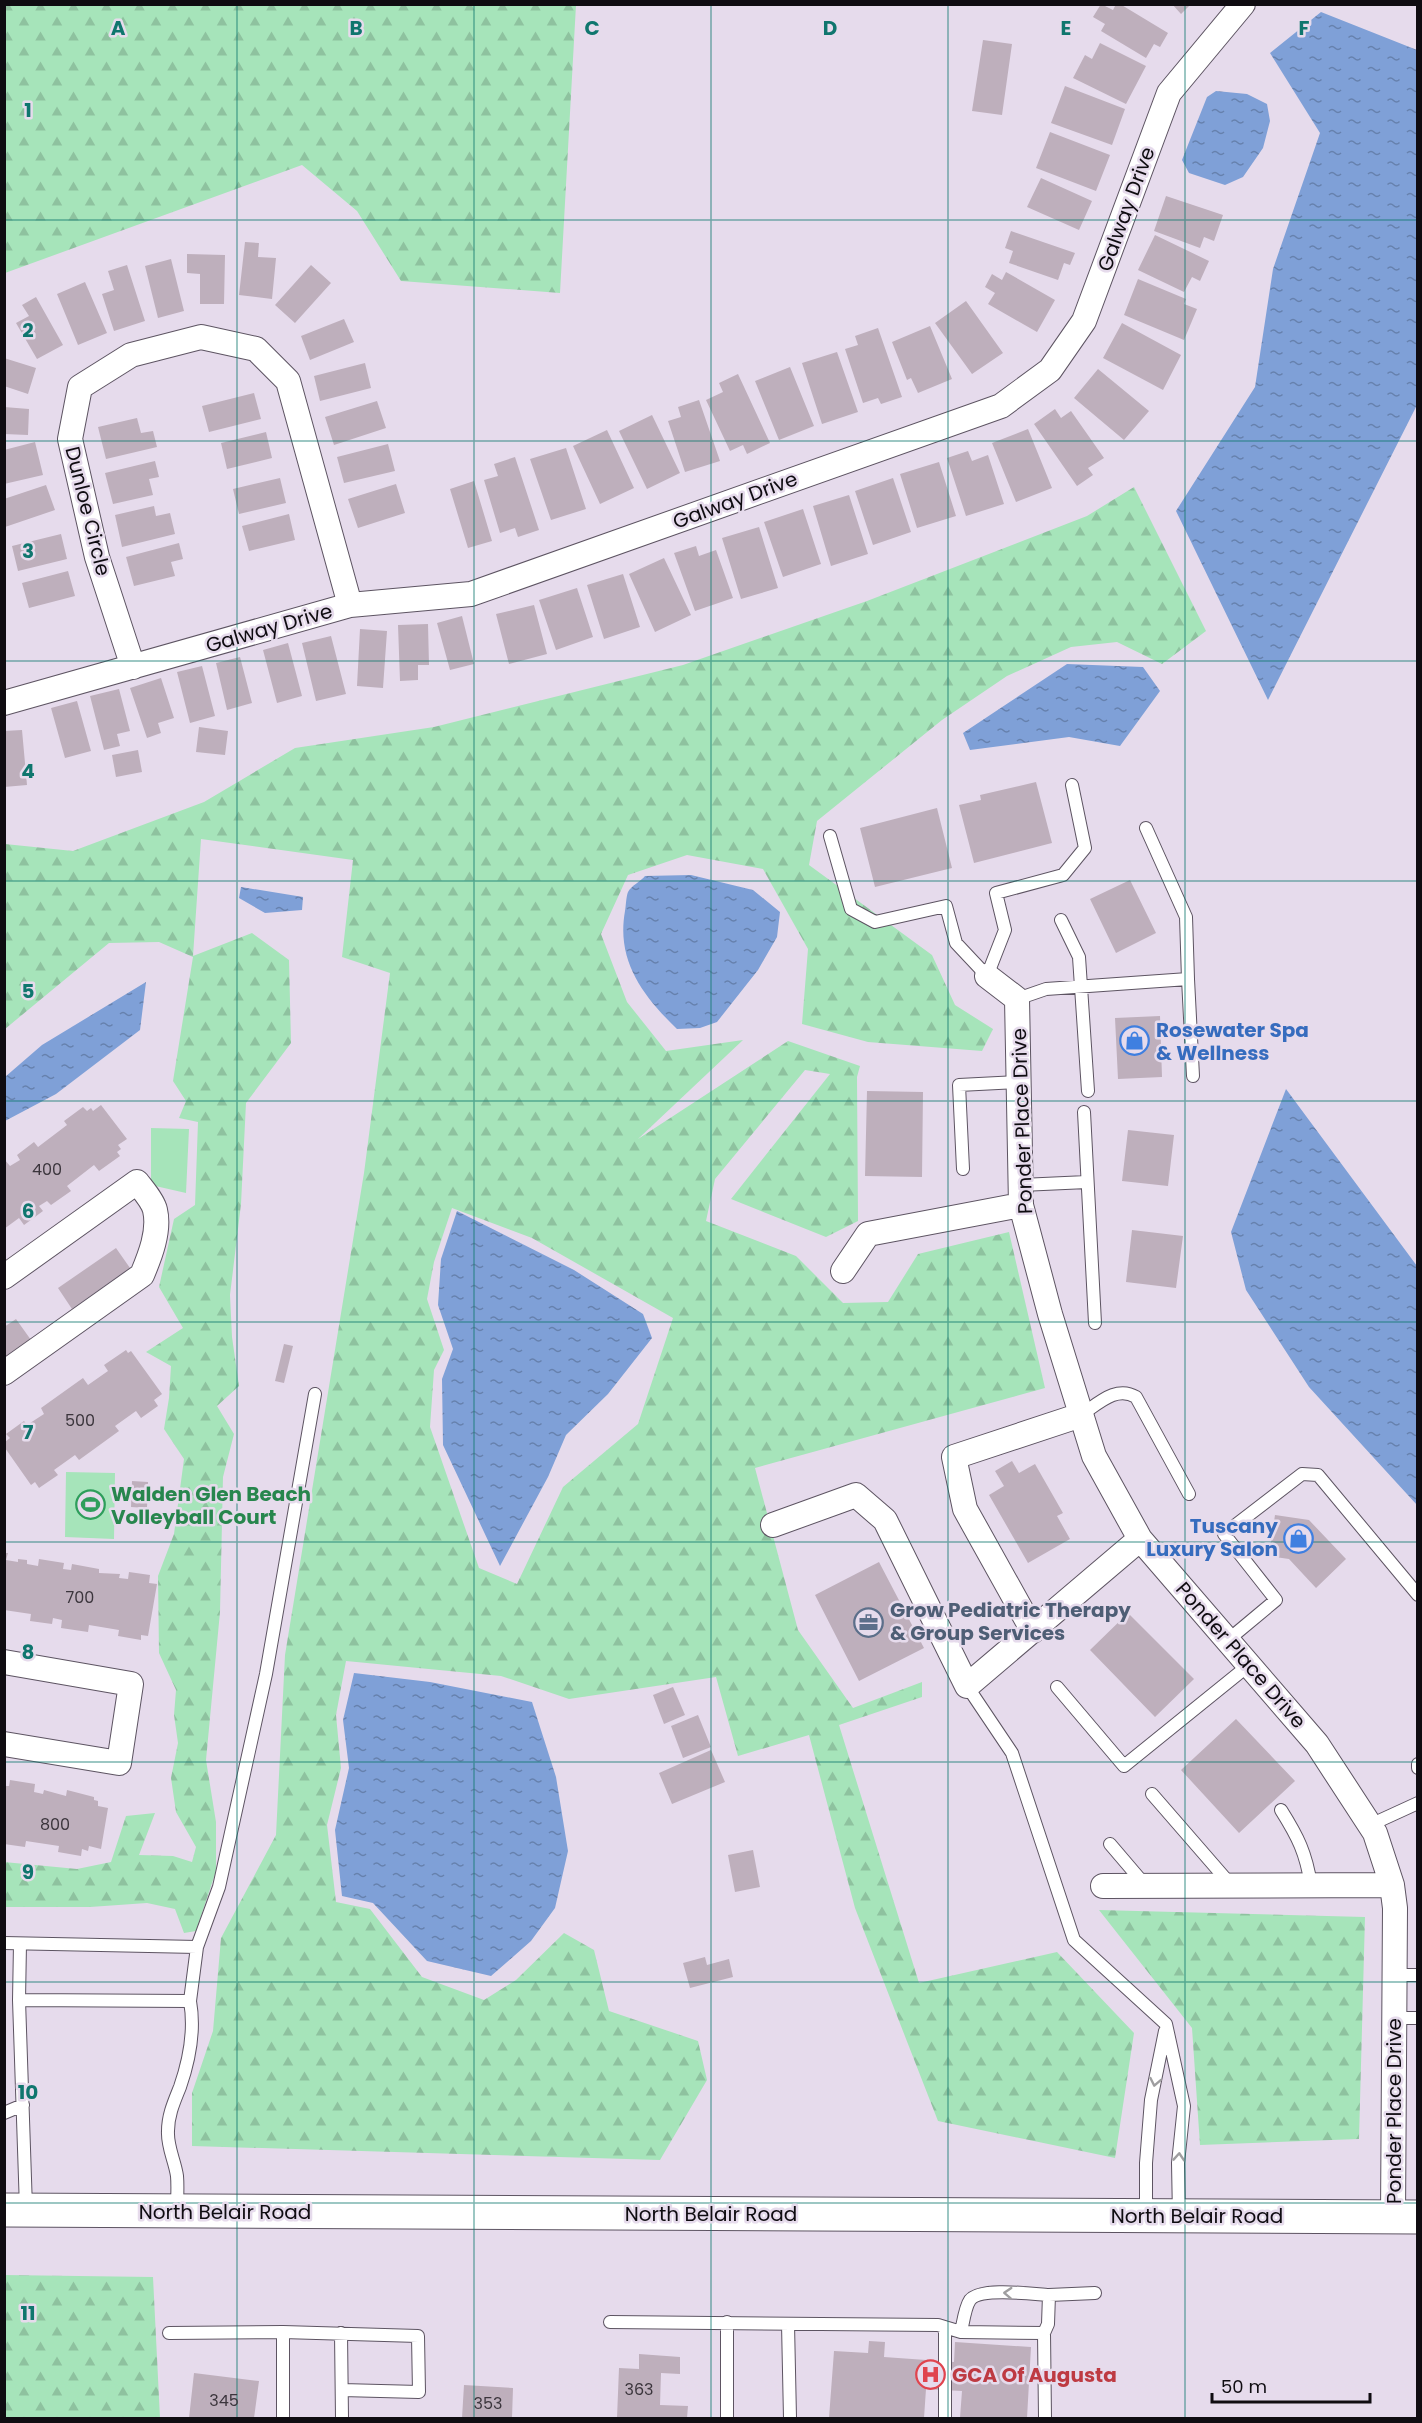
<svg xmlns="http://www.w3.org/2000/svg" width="1422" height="2423" viewBox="0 0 1422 2423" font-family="Poppins,sans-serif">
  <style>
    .forest { fill: url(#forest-firs); fill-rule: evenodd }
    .green { fill: #a6e4ba }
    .water { fill: url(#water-ripples) }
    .building { fill: #beafbc }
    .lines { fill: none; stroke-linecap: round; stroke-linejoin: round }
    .lane-casing { stroke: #5d5462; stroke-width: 14 }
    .street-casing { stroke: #5d5462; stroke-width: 26 }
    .secondary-casing { stroke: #5d5462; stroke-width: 35 }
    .lane { stroke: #fff; stroke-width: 12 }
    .street { stroke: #fff; stroke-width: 24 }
    .secondary { stroke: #fff; stroke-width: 33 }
    .oneway { stroke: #9f9ea0 }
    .grid { fill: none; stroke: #0f766e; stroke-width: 1.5; stroke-opacity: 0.55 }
    .labels { text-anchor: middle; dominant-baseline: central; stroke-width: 5; stroke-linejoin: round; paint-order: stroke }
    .number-label { font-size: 16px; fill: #3b353c }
    .street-label { font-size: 20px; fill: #0f0c11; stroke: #e6dbec }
    .shop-label { font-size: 20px; font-weight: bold; fill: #366cbe; stroke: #e6dbec; text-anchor: start }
    .leisure-label { font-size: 20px; font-weight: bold; fill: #27864d; stroke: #e6dbec; text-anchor: start }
    .service-label { font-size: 20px; font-weight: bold; fill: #4e5e75; stroke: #e6dbec; text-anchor: start }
    .health-label { font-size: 20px; font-weight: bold; fill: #be3a42; stroke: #e6dbec; text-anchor: start }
    .grid-label { font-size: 20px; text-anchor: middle; font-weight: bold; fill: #0f766e; stroke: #e6dbec; stroke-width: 5; stroke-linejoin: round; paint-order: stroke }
  </style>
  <defs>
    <pattern id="forest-firs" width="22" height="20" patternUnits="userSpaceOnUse" patternTransform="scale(1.5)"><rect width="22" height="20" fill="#a6e4ba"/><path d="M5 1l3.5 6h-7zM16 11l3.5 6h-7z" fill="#8ec29f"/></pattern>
    <pattern id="water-ripples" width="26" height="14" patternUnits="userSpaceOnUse" patternTransform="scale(1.5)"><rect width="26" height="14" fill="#7fa0d7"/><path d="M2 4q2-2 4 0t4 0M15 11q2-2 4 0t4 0" fill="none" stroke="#6681ad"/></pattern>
  </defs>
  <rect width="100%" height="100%" fill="#e6dbec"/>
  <!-- forest -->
  <path class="forest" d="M5,4l571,1 -16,288 -159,-12 -44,-70 -55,-46 -297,108z
    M1134,487l72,144 -44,33 -45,-22 -46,5 -64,29 -65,44 -125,101 -8,44 123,90 23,50 38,24 -11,22 -114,-9 -66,-18 6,-75 -45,-80 -76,-14 -59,20 -27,59 26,68 39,49 77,-11 -105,99 150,-98 72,25 -3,11 1,144 -32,16 -95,-38 99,-125 -25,-4 -90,109 -9,42 90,35 47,47 45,-1 30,-48 91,-22 36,156 -290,80 43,162 55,78 69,-26v15l-83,28 80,258 138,-31 77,81 -19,125 -177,-37 -83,-213 -46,-173 -71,21 -22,-79 -147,22 -68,-23 -155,-15 -10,54 5,53 -14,57 9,77 34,7 52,68 62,23 32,-20 48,-47 30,17 15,61 89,30 9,39 -47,80 -468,-14v-53l21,-62 8,-93 55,-103 9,-180 79,-482 26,-200 -48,-16 11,-97 -152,-21 -8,117 59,-23 37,27 2,83 -45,60 -5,101 -11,91 2,42 7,49 -22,20 17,28 -11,43 -3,135 -14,148 10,62v49l-20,60 -12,2 -9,-24 -28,-6 -57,4h-85l-1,-45 73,7 34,-7 15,-46 29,-3 -16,42 34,1 19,6 4,-15 -20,-35 -5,-34 7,-35 -4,-28 2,-25 -17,-37 -1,-77 16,-42 10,-75 -20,-30 5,-31 2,-32 -25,-14 37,-24 -24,-41 15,-68 21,-14 3,-83 -19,-4 7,-17 -13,-20 20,-124 -34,-15 -50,1 -104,86v-185l68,7 131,-49 91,-54 139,-21 249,-62 184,-64 220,-85zM452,1208l80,30 141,80 -35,106 -75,63 -46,97 -38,-16 -49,-141 4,-57 10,-20 -17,-51 7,-37z
    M1099,1910l266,7 -6,222 -159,6 -8,-117z
    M5,2275l148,2 7,141h-155z"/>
  <!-- green -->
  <path class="green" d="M151,1128l38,1 -3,64 -35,-8z
    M66,1472l49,1 -1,66 -49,-2z"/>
  <!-- water -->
  <path class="water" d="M1321,12l96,38v355l-149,295 -92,-189 79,-124 18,-118 47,-136 -50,-80z
    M1216,91l31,3 20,10 3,17 -7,27 -20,29 -18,8 -36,-12 -7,-13 25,-63z
    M1067,664l76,3 17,24 -40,55 -51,-9 -99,13 -7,-17z
    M691,875l62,15 27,22 -3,25 -19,33 -41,52 -17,6 -23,1c-34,-33 -61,-68 -52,-118 1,-5 1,-14 3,-19 3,-6 13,-11 17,-16z
    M241,887l62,10 -1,13 -37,3 -26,-15z
    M146,982l-6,48 -84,64 -51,27v-44l37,-32z
    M1286,1089l131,177v239l-108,-118 -63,-97 -15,-58z
    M457,1211l117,59 69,44 9,24 -44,56 -42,41 -18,42 -48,89 -57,-121 -1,-66 11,-30 -15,-44 3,-46z
    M354,1673l76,9 102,20 24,75 12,74 -13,57 -24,33 -40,35 -64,-15 -54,-58 -31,-7 -7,-66 14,-62 -6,-48z"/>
  <!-- building -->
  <path class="building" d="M1101,4l12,6 3,-6h4l48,29 -8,14 -6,-3 -8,14 -45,-27 4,-7 -12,-7z
    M1172,4h19l-10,10z
    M983,40l29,4 -10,71 -30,-4z
    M1100,43l46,23 -20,38 -53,-26 12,-23 7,4z
    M1065,86l60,23 -13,36 -61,-22z
    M1050,132l60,23 -14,36 -60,-23z
    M1041,178l51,23 -13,29 -52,-23z
    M1166,196l57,19 -9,26 -10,-4 -4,11 -46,-17z
    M1011,231l64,22 -5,12 -6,-2 -6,17 -49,-17 4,-12 -8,-3z
    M1155,235l54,26 -9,20 -8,-4 -8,15 -46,-22z
    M245,242l14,1 -1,14 18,1 -4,41 -33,-4z
    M187,254l38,1 -1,49h-24v-30l-13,-1z
    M171,259l13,52 -26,7 -13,-52z
    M127,265l18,56 -31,10 -12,-37 12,-4 -6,-19z
    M311,265l20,18 -36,40 -20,-18z
    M1006,272l49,28 -18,32 -49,-28 7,-11 -10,-6 7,-13 10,6z
    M1138,279l48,20 -2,5 13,5 -13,31 -60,-25z
    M85,282l22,51 -29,12 -21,-51z
    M36,297l27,48 -26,14 -21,-36 13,-7 -7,-11z
    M966,301l37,52 -31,21 -37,-51z
    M344,319l10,23 -44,18 -9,-24z
    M1122,323l59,32 -18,35 -60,-32z
    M930,326l22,53 -34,14 -7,-15 -4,2 -15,-38z
    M878,328l24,69 -21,7 -3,-6 -15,5 -18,-54 13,-4 -3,-9z
    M837,352l21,60 -36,12 -20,-61z
    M4,358l32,10 -8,26 -24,-8z
    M365,363l6,25 -51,13 -6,-25z
    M790,367l24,59 -35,14 -24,-59z
    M1098,369l51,42 -25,29 -50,-42z
    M738,374l32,69 -23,11 -4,-9 -13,6 -24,-51 17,-8 -4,-9z
    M254,393l7,26 -52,13 -7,-26z
    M699,400l21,61 -35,11 -17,-51 13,-4 -3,-10z
    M377,401l9,27 -52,17 -9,-28z
    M4,407l25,2 -1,26 -24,-1z
    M1055,409l6,9 10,-7 33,47 -16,10 5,7 -16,11 -43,-62z
    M652,415l28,58 -33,16 -28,-58z
    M137,418l4,15 12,-2 4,16 -51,12 -8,-32z
    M1028,429l24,59 -36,14 -24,-59z
    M607,430l27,58 -34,16 -27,-58z
    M266,432l6,26 -45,11 -6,-26z
    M35,442l8,33 -39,9v-34z
    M388,444l7,27 -51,12 -7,-26z
    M566,448l20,61 -35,11 -21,-61z
    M968,451l4,10 16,-6 16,49 -38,12 -19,-58z
    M515,457l24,73 -21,7 -3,-9 -15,5 -16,-53 14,-4 -4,-12z
    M155,461l4,16 -10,2 4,16 -40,9 -8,-31z
    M939,462l17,54 -39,12 -17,-54z
    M280,478l6,25 -47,11 -6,-25z
    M893,478l18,54 -38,13 -18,-54z
    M474,481l18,60 -24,7 -18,-59z
    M396,484l9,29 -47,15 -10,-29z
    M46,485l9,25 -50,17 -1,-28z
    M849,495l19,59 -37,12 -18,-60z
    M154,506l2,10 14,-3 5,21 -53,13 -7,-32z
    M803,509l18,55 -38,13 -19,-55z
    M289,514l6,26 -46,11 -7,-25z
    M759,527l19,61 -37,11 -19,-61z
    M61,534l6,25 -49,12 -6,-25z
    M179,543l4,16 -12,3 4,14 -41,10 -8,-29z
    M696,546l3,10 17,-6 17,48 -38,13 -21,-58z
    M664,558l27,57 -36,17 -26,-58z
    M68,571l7,25 -46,12 -7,-25z
    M623,574l17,53 -36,12 -17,-54z
    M577,588l16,49 -37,13 -17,-50z
    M534,605l13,49 -38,10 -13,-50z
    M462,616l12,48 -24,6 -13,-47z
    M428,624l1,41h-11v15l-18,1 -2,-56z
    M360,629l27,2 -4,57 -26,-2z
    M331,636l15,58 -30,7 -14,-58z
    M288,643l14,53 -25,7 -14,-53z
    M240,657l12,46 -25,7 -11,-47z
    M202,666l13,50 -25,7 -13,-51z
    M161,678l13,40 -16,5 3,10 -14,5 -17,-50z
    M119,689l11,42 -13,3 3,12 -16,4 -14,-54z
    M77,701l14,50 -26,7 -14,-50z
    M199,727l29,4 -3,24 -29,-3z
    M22,730l5,55 -23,2v-56z
    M138,750l4,22 -26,5 -4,-22z
    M1036,782l16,61 -78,20 -15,-58 22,-5 -1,-5z
    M937,808l15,60 -77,19 -15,-59z
    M1130,880l26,53 -40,20 -26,-54z
    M1160,1016l2,61 -44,2 -3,-61z
    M867,1091l56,1 -1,85 -57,-1z
    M101,1105l26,34 -9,6 3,4 -4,3 3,4 -21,15 -5,-6 -27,21 4,5 -20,14 -4,-4 -8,5 4,5 -19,14 -5,-7 -15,11v-70l6,7 10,-6 -3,-5 17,-13 4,5 29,-22 -3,-4 19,-14 4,4 4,-3 2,3z
    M1128,1130l46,5 -6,51 -46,-5z
    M1132,1230l51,6 -7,52 -50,-6z
    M116,1248l14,20 -58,41 -14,-21z
    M16,1319l15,21 -27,18v-31z
    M284,1344l9,2 -9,37 -9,-2z
    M126,1350l2,3 3,-2 31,43 -8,6 4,6 -17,12 -5,-7 -21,15 4,5 -40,29 -4,-5 -21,15 4,5 -19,13 -4,-6 -4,3 -26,-37v-6l5,-4 -4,-4 18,-13 3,4 17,-11 -3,-6 42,-30 5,7 20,-14 -4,-6z
    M1012,1461l7,12 16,-9 28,49 -6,3 13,23 -42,24 -39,-68 15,-9 -9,-15z
    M132,1481l16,1 -1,26 -16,-1z
    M1275,1515l34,5 37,39 -30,29 -27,-29 -20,-3z
    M4,1553h4l-2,7 12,2v-3l9,1v4l11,2 1,-7 25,4 -1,6 8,1 1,-6 27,5v4l21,1 -1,4 9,1 1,-7 21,3 -1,8 8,1 -9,52 -7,-1v5l-23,-4 1,-6 -30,-5 -1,7 -27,-4 1,-8 -9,-2 -1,6 -22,-3 1,-7 -27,-4z
    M879,1562l45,86 -65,33 -44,-86z
    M1128,1613l66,66 -39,38 -65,-67z
    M673,1687l12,28 -21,9 -11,-29z
    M698,1715l13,32 -28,11 -12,-32z
    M1236,1719l59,62 -56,52 -58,-63z
    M711,1750l14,32 -53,22 -13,-31z
    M10,1780l25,4 -1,8 9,2 1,-4 22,6 1,-6 27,7v3l4,1v5l10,2 -7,41 -12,-3 -1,5 -6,-2 -1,7 -23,-4 1,-6 -33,-5 -1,6 -21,-3v-58h5z
    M753,1850l7,37 -25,5 -7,-37z
    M705,1957l2,8 22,-6 4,18 -43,11 -7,-25z
    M869,2341l16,1 -1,15 70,5 1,-20 76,5 -4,71h-67l2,-27 -36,-2 -2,29h-95l5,-67 34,2z
    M639,2354l41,3v17l-19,-1 -1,32 28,1 -1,12h-70l2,-50 20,1z
    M194,2373l65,8 -5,37h-65z
    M464,2385l49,3 -1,30h-50z"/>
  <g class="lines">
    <defs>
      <path id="lane" d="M830,836l21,73 24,13 71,-16 10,37 31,33 18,-46 -9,-37 67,-18 22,-27 -13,-63
        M1061,920l18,37 9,134
        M1188,979l5,97
        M1017,999l29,-10 142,-10 -2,-62 -40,-89
        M1084,1112l11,211
        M963,1169l-4,-84 59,-3
        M1021,1185l66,-3
        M1081,1415c17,-11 35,-30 55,-18l53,97
        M1228,1640l48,-40 -52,-66 78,-60 16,1 100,120
        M967,1686l45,67 62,187 92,84 18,82 -6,57 1,53
        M1057,1687l67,79 125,-101
        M1418,1764v4
        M1152,1794l79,91
        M1281,1810c17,27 25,43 30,75
        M1370,1825l48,-22
        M1110,1844l35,41
        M4,1943l193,4
        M20,1944l-1,56 7,208
        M1394,1975h24
        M19,2000l171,1 7,-54 22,-60 47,-213 49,-280
        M1394,2018h24
        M4,2113l19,-8
        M177,2208c0,-10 1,-21 0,-32 -2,-15 -10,-29 -9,-45 0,-16 6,-29 12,-44 9,-26 15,-58 10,-86
        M1146,2213v-50l5,-63 14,-69
        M1049,2295l46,-2
        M610,2322l328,3 23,7 83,1
        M727,2322v96
        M788,2324l2,94
        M961,2332c2,-9 4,-25 9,-32 10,-13 62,-6 79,-5l-1,29 -4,9 1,85
        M169,2333l114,-1 135,4 1,56 -77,-2
        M341,2333l1,85
        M283,2418v-86
        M945,2418v-91"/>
      <path id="street" d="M133,667l-36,-110 -27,-118 10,-52 51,-32 70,-18 55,12 32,32 62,224
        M4,703l346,-98 121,-11 530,-188 49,-36 34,-49 85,-228 74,-89
        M987,976l30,23 4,206 29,109 44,142 46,83 177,205 58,89 17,52 3,23 -2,309
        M843,1271l25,-37 153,-29
        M4,1277l133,-95c6,8 16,19 18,28 5,21 -5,46 -13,65l-138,98
        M773,1525l83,-30 29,25 82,166 173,-147
        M1033,1631l-68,-122 -11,-52 127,-42
        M4,1662l127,22 -12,79 -115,-19
        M1103,1886l289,-1"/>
      <path id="secondary" d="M4,2210l1414,7"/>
    </defs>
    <!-- lane casing -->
    <use href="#lane" class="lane-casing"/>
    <!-- street casing -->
    <use href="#street" class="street-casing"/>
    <!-- secondary casing -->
    <use href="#secondary" class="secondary-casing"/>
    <!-- lane -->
    <use href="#lane" class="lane"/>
    <!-- street -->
    <use href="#street" class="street"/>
    <!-- secondary -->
    <use href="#secondary" class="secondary"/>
  </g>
  <!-- one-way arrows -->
  <defs><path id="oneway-chevron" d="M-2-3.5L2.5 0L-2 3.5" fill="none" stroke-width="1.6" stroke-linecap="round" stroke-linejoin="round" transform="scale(1.5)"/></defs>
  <g class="oneway">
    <use href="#oneway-chevron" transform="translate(1155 2082) rotate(101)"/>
    <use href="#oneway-chevron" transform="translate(1179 2157) rotate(-86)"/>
    <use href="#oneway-chevron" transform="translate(1008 2293) rotate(-177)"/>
  </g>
  <!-- grid -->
  <path class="grid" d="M237,4v2414M474,4v2414M711,4v2414M948,4v2414M1185,4v2414M4,220h1414M4,441h1414M4,661h1414M4,881h1414M4,1101h1414M4,1322h1414M4,1542h1414M4,1762h1414M4,1982h1414M4,2203h1414"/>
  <!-- icons -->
  <defs>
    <symbol id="shop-ring" viewBox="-11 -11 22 22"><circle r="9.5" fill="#e6dbec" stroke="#3f7fe0" stroke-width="1.5"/><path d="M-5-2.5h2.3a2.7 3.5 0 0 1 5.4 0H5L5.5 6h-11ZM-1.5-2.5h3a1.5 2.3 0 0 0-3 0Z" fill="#3f7fe0"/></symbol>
    <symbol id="stadium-ring" viewBox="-11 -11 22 22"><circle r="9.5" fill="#e6dbec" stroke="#2e9e5b" stroke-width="1.5"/><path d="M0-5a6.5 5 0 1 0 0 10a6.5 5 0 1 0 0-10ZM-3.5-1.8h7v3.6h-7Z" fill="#2e9e5b"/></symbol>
    <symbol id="office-ring" viewBox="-11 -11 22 22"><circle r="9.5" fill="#e6dbec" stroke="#5c6f8a" stroke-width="1.5"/><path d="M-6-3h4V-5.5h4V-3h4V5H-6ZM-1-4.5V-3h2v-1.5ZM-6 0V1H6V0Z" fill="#5c6f8a"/></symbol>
    <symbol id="hospital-ring" viewBox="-11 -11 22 22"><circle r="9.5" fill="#e6dbec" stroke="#e0444e" stroke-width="1.5"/><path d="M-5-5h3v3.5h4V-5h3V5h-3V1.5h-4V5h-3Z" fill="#e0444e"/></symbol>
  </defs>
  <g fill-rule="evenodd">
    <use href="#shop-ring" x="1118" y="1024" width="33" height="33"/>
    <use href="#stadium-ring" x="74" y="1488" width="33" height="33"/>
    <use href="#shop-ring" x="1282" y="1522" width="33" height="33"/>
    <use href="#office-ring" x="852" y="1606" width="33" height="33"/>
    <use href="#hospital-ring" x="914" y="2358" width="33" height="33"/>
  </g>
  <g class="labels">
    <!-- number labels -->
    <g class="number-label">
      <text x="47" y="1169">400</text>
      <text x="80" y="1420">500</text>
      <text x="80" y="1597">700</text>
      <text x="55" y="1824">800</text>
      <text x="639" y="2389">363</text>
      <text x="224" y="2400">345</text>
      <text x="488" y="2403">353</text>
    </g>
    <!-- street labels -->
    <g class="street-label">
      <text transform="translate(1126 209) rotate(-70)">Galway Drive</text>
      <text transform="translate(735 500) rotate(-20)">Galway Drive</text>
      <text transform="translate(88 511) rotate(76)">Dunloe Circle</text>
      <text transform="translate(269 628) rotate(-16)">Galway Drive</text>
      <text transform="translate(1022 1121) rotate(-92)">Ponder Place Drive</text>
      <text transform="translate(1241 1655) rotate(49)">Ponder Place Drive</text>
      <text transform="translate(1394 2111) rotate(-90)">Ponder Place Drive</text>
      <text x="225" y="2212">North Belair Road</text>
      <text x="711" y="2214">North Belair Road</text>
      <text x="1197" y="2216">North Belair Road</text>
    </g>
    <!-- shop labels -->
    <g class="shop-label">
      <text x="1156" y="1030">Rosewater Spa<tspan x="1156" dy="23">&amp; Wellness</tspan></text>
      <text x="1278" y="1526" text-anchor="end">Tuscany<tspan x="1278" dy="23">Luxury Salon</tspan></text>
    </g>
    <!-- leisure labels -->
    <g class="leisure-label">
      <text x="111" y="1494">Walden Glen Beach<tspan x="111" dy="23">Volleyball Court</tspan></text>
    </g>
    <!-- service labels -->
    <g class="service-label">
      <text x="890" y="1610">Grow Pediatric Therapy<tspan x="890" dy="23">&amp; Group Services</tspan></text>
    </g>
    <!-- health labels -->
    <g class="health-label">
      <text x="952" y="2375">GCA Of Augusta</text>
    </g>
  </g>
  <g class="grid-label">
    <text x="118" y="35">A</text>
    <text x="356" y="35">B</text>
    <text x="592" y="35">C</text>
    <text x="830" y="35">D</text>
    <text x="1066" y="35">E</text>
    <text x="1304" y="35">F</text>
    <text x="28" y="117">1</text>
    <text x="28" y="337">2</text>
    <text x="28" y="558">3</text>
    <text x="28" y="778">4</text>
    <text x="28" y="998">5</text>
    <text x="28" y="1218">6</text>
    <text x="28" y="1439">7</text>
    <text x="28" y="1659">8</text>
    <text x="28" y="1879">9</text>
    <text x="28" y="2099">10</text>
    <text x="28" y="2320">11</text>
  </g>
  <!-- border -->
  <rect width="1422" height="2423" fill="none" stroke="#0f0c11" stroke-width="12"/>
  <!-- scale -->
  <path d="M1212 2393v9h158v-9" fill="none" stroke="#0f0c11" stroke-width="3"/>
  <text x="1221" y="2393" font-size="18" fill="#0f0c11" stroke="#e6dbec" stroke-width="4.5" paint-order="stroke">50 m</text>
</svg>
